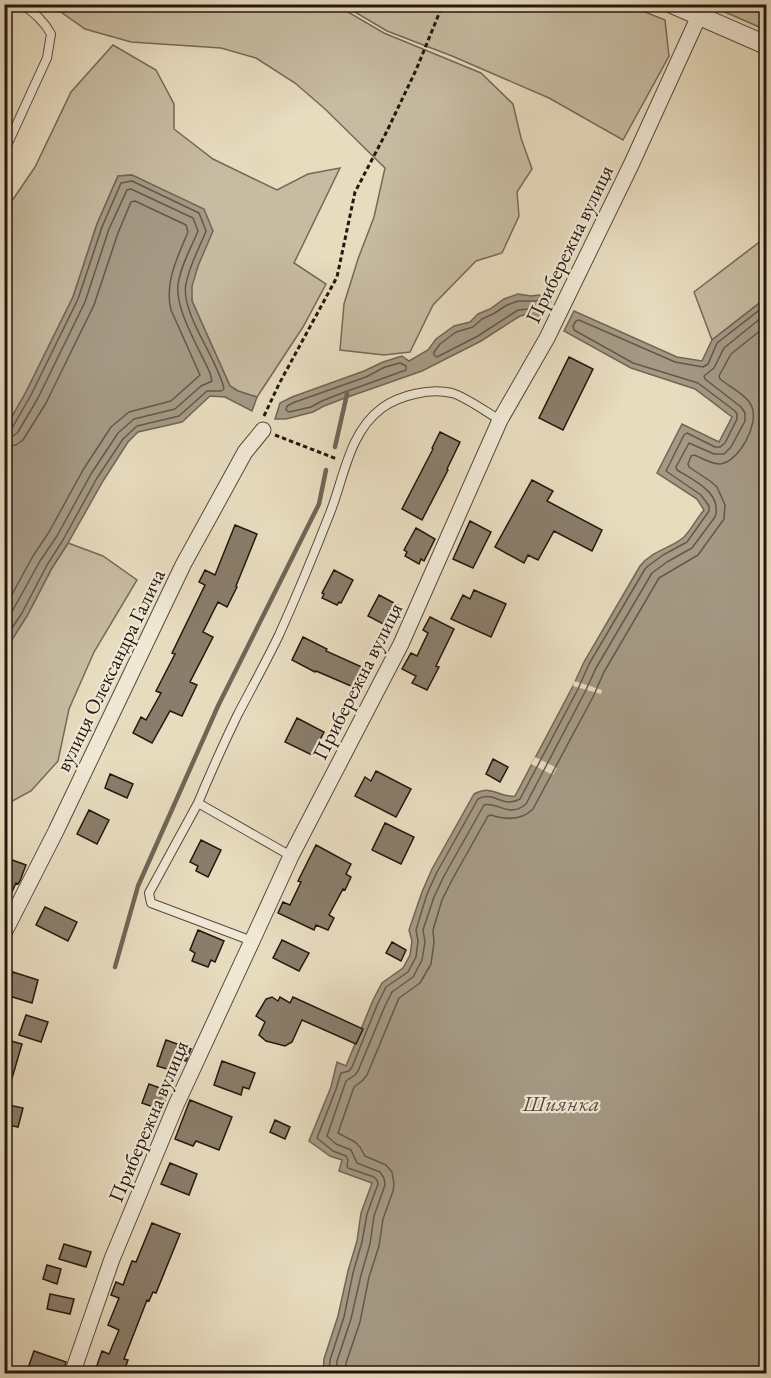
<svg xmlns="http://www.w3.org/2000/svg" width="771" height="1378" viewBox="0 0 771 1378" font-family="'EB Garamond',serif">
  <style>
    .green { fill: #c7bba1; stroke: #766958; stroke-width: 1.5 }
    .water { fill: #a59984; stroke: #716556; stroke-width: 1.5 }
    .pier { fill: #e8dcbf }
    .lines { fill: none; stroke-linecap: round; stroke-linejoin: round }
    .shore { stroke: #64584a; stroke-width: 1.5 }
    .stream { stroke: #716556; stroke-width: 4.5 }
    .building { fill: #8a7d6b; stroke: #241710; stroke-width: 1.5 }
    .service-casing { stroke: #55483c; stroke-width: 10 }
    .minor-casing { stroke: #55483c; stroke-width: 17 }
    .tertiary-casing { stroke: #55483c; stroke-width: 20 }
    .path { stroke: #241710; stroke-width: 3; stroke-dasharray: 4.5 3; stroke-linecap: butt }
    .service { stroke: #f0e8d5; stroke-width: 8 }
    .minor { stroke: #f0e8d5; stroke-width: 15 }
    .tertiary { stroke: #f0e8d5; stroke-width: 18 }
    .labels { text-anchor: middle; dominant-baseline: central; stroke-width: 4.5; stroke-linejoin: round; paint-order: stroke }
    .street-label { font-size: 21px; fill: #241710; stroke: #f0e8d5 }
    .water-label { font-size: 22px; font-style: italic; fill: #584b3e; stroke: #f0e8d5 }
  </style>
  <rect width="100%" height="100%" fill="#e8dcbf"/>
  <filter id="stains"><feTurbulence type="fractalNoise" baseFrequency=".00333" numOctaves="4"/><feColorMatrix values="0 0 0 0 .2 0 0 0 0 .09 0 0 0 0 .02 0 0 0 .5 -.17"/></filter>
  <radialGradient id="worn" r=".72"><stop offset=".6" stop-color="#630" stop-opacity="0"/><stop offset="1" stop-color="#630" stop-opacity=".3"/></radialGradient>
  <!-- green -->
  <path class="green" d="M51,5h285l48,28 97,40 32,31 8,34 11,31 -15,23 2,24 -17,37 -26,8 -43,44 -23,47 -26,3 -44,-5 4,-46 14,-45 16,-42 11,-49 -60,-59 -30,-26 -39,-25 -35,-10 -90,-6 -46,-13z
    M343,5h285l37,15 4,36 -46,84 -74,-42 -97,-42 -65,-25z
    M709,5h57v25z
    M113,45l43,25 18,34v25l39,30 64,31 31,-16 32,-6 -46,95 32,21 -23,43 -46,70 -19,-6 -8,-5 -38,-85 -1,-15 7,-20 -66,-91 -14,1 -21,48 -24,73 -47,95 -21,37v-218l30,-44 36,-75z
    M766,237v61l-54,42 -18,-48z
    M68,543l35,13 34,24 -43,72 -25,57 -11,52 -27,30 -26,14 -1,-154 23,-35 25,-48z"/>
  <!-- water -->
  <path class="water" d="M132,175l72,34 9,22 -15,35 -6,20v15l38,85 8,5 19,6 -5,14 -27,-14 -15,-1 -28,26 -44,10 -10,10 -25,39 -35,62 -16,25 -25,48 -22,35v-222l21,-37 47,-95 24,-73 21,-48z
    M518,294l13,2 8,-1 12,6 -10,19 -12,-6 -9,2 -39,25 -59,30 -77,27 -21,8 -11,6 -27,7h-11l5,-16 12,-6 72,-26 19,-9 19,-6 7,5 19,-11 8,-11 18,-13 16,-4 8,-8 12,-5 14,-10z
    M766,298v1075h-443l1,-14 14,-43 10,-45 9,-30 4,-28 11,-30 -33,-12 3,-11 -12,-4 -21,-15 22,-54 6,-25 9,4 27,-66 9,-17 21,-15 7,-13 2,-14 -3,-11 13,-38 10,-23 42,-75c20,-10 23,4 41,2l58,-110 11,-24 56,-96c11,-15 32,-18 44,-29 7,-7 13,-19 20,-27l-7,-11 -40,-26 25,-49 37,18 13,-25 -37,-28 -64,-21 -67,-37 10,-20 103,46 25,4 10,-21z"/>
  <!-- pier -->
  <path class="pier" d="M574,681l28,9 -1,4 -28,-8z
    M535,757l22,11 -4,7 -22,-11z"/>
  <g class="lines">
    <!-- shore -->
    <path class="shore" d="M518,301h20l3,2 1,2 -5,6 -8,-2 -11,1 -40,26 -41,21 -3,-2v-3l6,-8 16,-12 17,-5 9,-8 11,-5 14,-9z
      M400,363l6,3v4l-64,23 -20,8 -11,6 -22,5 -3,-2 1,-4 8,-4 71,-25 19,-10z
      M4,430h4l4,-2 19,-33 47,-96 24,-72 19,-44 11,-2 67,32 7,18c-7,18 -17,35 -20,53 -6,29 32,75 38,105l-3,2h-14l-28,25 -42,10 -14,13 -26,39 -34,62 -16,25 -25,48 -18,27
      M4,438l8,-1 6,-5 20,-34 47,-96 24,-73 18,-39 4,-1 62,29 5,13c-7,17 -18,36 -20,54 -3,25 22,65 32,88l2,8 -11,5 -26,23 -41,10 -16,14 -27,41 -34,62 -17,25 -36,65
      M4,447l12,-2 7,-5 23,-37 48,-98 24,-72 13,-31 4,-1 51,24 2,7c-10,24 -24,51 -17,78l29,65 -29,26 -42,11 -18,15 -28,43 -34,62 -16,24 -29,53
      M329,1374l1,-14 14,-43 9,-44 9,-31 5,-28 11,-30 -1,-4 -3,-3 -26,-9 -1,-2 1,-6 -2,-4 -13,-5 -16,-13 19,-49 5,-16 8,-2 3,-4 26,-64 8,-16 22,-15 8,-15 2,-16 -2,-11 11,-36 10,-22 41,-73c15,-9 25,10 42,0l58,-110 11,-25 56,-95 3,-3 15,-11 24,-13 22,-31v-5l-8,-11 -35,-24 18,-36 3,-2 28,14h5l5,-4 12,-24v-5l-2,-3 -37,-28 -65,-20 -59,-33 -1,-4 3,-5 3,-1 96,42 28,5 5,-3 9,-21 49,-38
      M336,1374l1,-13 14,-42 10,-44 9,-31 4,-28 11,-31 -1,-7 -4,-6 -23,-9 -6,-13 -15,-6 -9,-8 19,-55 9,-6 3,-4 27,-65 7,-14 21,-15 9,-17 3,-18 -2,-12 11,-33 10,-21 40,-71c14,-4 24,14 42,-1l59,-112 11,-24 56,-95 15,-11 25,-14 23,-31c8,-24 -22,-37 -38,-47l-1,-3 13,-24 25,11h10l7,-7 14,-26v-8l-4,-6 -36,-28 -1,-3 10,-8 10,-20 42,-34
      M345,1374l1,-11 14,-41 9,-45 10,-31 4,-27 10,-28 1,-7 -2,-12 -6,-7 -21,-9 -5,-9 -5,-5 -17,-9 16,-46 8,-6 5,-6 32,-77 21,-15 11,-19 3,-22 -1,-12 9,-30 10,-20 36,-64 3,-1c15,5 30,6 42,-6l60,-112 11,-25 55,-94 39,-23 26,-36 1,-14 -8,-18 -7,-6 -21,-14 -1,-3 3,-8 3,-1c8,3 17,9 26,9 19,-2 39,-40 32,-57 -5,-12 -22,-20 -32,-28l-1,-3 12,-22 35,-28"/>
    <!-- stream -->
    <path class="stream" d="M335,447l12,-53
      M115,967l23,-81 80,-180 101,-202 7,-34"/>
  </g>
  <!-- building -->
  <path class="building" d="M569,357l24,12 -30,61 -24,-12z
    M440,432l20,10 -13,27 1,1 -26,50 -20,-11 31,-60 -1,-1z
    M532,480l21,11 -6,10 55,29 -10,21 -38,-20 -16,29 -10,-5 -4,8 -29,-16z
    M470,521l21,11 -18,36 -20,-9z
    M235,525l22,9 -21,52 1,1 -10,20 -9,-5 -15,30 10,5 -23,45 7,3 -15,31 -12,-5 -18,32 -19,-10 8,-16 5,3 15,-27 -5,-2 19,-37 -3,-1 33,-68 -6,-3 6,-12 10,5z
    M416,528l19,11 -11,22 -3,-2 -2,5 -14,-8 2,-4 -3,-2z
    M334,570l19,10 -12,23 -2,-1 -2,3 -15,-7 2,-4 -2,-1z
    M474,590l32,14 -15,33 -40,-18 12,-24 7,4z
    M379,595l19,10 -11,21 -19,-10z
    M430,617l24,12 -18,37 3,1 -12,23 -15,-7 4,-7 -14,-7 9,-16 6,3 11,-23 -5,-3z
    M303,637l24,12 -1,2 40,18 -8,20 -42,-18 -1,1 -23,-12z
    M297,718l27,14 -12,23 -27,-13z
    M493,759l15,8 -8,15 -14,-8z
    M376,771l35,18 -15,28 -41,-21 10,-19 6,4z
    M110,774l23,10 -6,14 -22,-10z
    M89,810l20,10 -12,24 -20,-10z
    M385,823l29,14 -13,27 -29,-14z
    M201,840l20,10 -13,27 -12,-6 2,-5 -8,-4z
    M316,845l35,19 -5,10 5,3 -6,13 -2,-1 -14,26 5,3 -6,12 -12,-5 -2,5 -36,-17 5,-11 7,3 11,-23 -3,-1z
    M4,857l22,8 -6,16 -2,3 -2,-1 -12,26z
    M45,907l32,15 -9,19 -32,-16z
    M198,930l26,11 -9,21 -4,-2 -3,7 -16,-6 3,-8 -5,-3z
    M282,940l27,13 -10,18 -26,-13z
    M392,942l14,8 -5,11 -15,-8z
    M13,972l25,8 -6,23 -26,-8z
    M272,997l6,4 2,-4 10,6 3,-6 70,32 -7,15 -54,-24 -10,22 -7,4 -19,-5 -7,-6 6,-13 -9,-6 10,-17z
    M26,1015l22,7 -7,20 -22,-7z
    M4,1039l18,5 -14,48 -4,-1z
    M166,1040l25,9 -5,12 -11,-4 -4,13 -14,-4z
    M222,1061l33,12 -6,16 -6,-2 -2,8 -27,-10z
    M149,1084l19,7 -6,19 -20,-7z
    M190,1100l42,17 -13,33 -23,-9 -3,5 -18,-7z
    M4,1104l19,4 -5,19 -14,-3z
    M275,1120l15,7 -5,12 -15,-7z
    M170,1163l27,11 -8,21 -28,-11z
    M152,1223l28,11 -24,59 -3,-1 -4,9 -2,-1 -23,59 4,1 -5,14h-29l8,-23 7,3 10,-24 -11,-5 11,-27 -8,-3 5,-13 7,3 9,-24 4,1z
    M64,1244l27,8 -5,15 -27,-8z
    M47,1265l14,4 -4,15 -14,-5z
    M50,1294l24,5 -4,15 -23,-5z
    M34,1351l32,11 -3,12h-27l-9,-3z"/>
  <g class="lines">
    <defs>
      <path id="service" d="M4,152l43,-94 4,-24c-7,-13 -17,-22 -30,-30
        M198,803l-49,90 2,10 101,38
        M291,856l-93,-53c12,-29 25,-58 39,-87 14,-27 29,-54 42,-81 18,-40 35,-81 51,-122 14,-35 19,-81 52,-105 18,-13 48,-20 70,-15 14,4 34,19 48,27"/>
      <path id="minor" d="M4,933l52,-102 127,-266 62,-113 18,-22
        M72,1374l40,-115 64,-154 76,-164 39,-85 110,-212 99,-224 47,-82 84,-173 68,-149"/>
      <path id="tertiary" d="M672,4l94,41"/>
    </defs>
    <!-- service casing -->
    <use href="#service" class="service-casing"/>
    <!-- minor casing -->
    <use href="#minor" class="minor-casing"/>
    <!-- tertiary casing -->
    <use href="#tertiary" class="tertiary-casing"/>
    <!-- path -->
    <path class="path" d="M264,416l15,-32 58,-107 18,-85 32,-61 29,-61 27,-66
      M275,435l62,24"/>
    <!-- service -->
    <use href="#service" class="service"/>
    <!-- minor -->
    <use href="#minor" class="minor"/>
    <!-- tertiary -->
    <use href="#tertiary" class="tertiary"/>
  </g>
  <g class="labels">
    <!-- street labels -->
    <g class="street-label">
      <text transform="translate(569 244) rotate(-64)">Прибережна вулиця</text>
      <text transform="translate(110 670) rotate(-64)">вулиця Олександра Галича</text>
      <text transform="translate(357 681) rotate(-63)">Прибережна вулиця</text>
      <text transform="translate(148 1121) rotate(-67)">Прибережна вулиця</text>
    </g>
    <!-- water labels -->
    <g class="water-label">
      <text x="561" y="1103">Шиянка</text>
    </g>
  </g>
  <!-- margin -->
  <rect width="771" height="1378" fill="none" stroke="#e8dcbf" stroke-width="24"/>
  <rect x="6" y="6" width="759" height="1366" fill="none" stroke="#241710" stroke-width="3"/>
  <rect x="12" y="12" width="747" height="1354" fill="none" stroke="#241710" stroke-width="1.5"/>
  <rect width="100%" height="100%" filter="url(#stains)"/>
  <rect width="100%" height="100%" fill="url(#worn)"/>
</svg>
